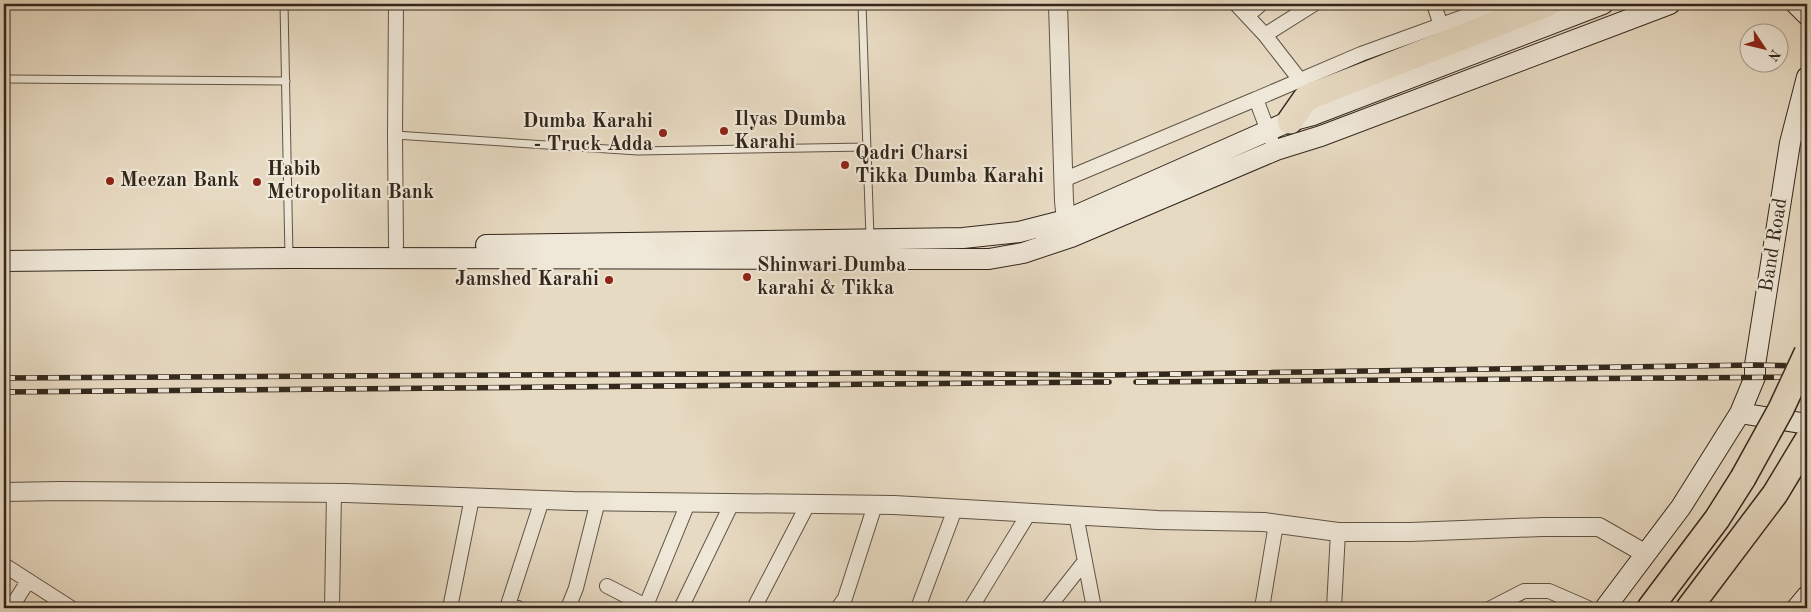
<svg xmlns="http://www.w3.org/2000/svg" width="1811" height="612" viewBox="0 0 1811 612" font-family="'Old Standard TT',serif">
  <style>
    .lines { fill: none; stroke-linecap: round; stroke-linejoin: round }
    .service-casing { stroke: #605446; stroke-width: 9 }
    .minor-casing { stroke: #605446; stroke-width: 16 }
    .tertiary-casing { stroke: #605446; stroke-width: 20 }
    .secondary-casing { stroke: #33271c; stroke-width: 22 }
    .motorway-casing { stroke: #33271c; stroke-width: 28 }
    .service { stroke: #efe7d7; stroke-width: 7 }
    .minor { stroke: #efe7d7; stroke-width: 14 }
    .tertiary { stroke: #efe7d7; stroke-width: 18 }
    .secondary { stroke: #efe7d7; stroke-width: 20 }
    .motorway { stroke: #e7dac2; stroke-width: 25 }
    .rail-casing { stroke: #33271c; stroke-width: 5.5 }
    .rail { stroke: #efe7d7; stroke-width: 4; stroke-dasharray: 11; stroke-linecap: butt }
    .motorway-bridge-casing { stroke: #33271c; stroke-width: 28; stroke-linecap: butt }
    .motorway-bridge { stroke: #e7dac2; stroke-width: 25 }
    .poi-dot { fill: #8f2418; stroke: #efe7d7; stroke-width: 2 }
    .labels { text-anchor: middle; dominant-baseline: central; stroke-width: 4.5; stroke-linejoin: round; paint-order: stroke }
    .poi-label { font-size: 20px; font-weight: bold; fill: #33271c; stroke: #efe7d7; text-anchor: start }
    .street-label { font-size: 20px; fill: #33271c; stroke: #efe7d7 }
  </style>
  <rect width="100%" height="100%" fill="#e7dac2"/>
  <filter id="stains"><feTurbulence type="fractalNoise" baseFrequency=".004" numOctaves="4"/><feColorMatrix values="0 0 0 0 .2 0 0 0 0 .09 0 0 0 0 .02 0 0 0 .5 -.17"/></filter>
  <radialGradient id="worn" r=".72"><stop offset=".6" stop-color="#630" stop-opacity="0"/><stop offset="1" stop-color="#630" stop-opacity=".3"/></radialGradient>
  <g class="lines">
    <defs>
      <path id="service" d="M284,4l5,253
        M862,4l8,234
        M4,79l282,2
        M395,135l243,16 228,-4"/>
      <path id="minor" d="M396,4l-1,131 1,111
        M1236,4l29,31 35,45
        M1434,4l7,22
        M1247,16l14,-12
        M1265,35l49,-31
        M1271,139l-15,-40 105,-45 138,-50
        M1063,180l193,-81
        M1076,515l18,93
        M4,565l67,43
        M607,586l39,20
        M11,608l17,-27
        M332,608l2,-115
        M450,608l22,-110
        M518,608l-10,-3 34,-105
        M568,608l8,-20 22,-87
        M645,608l43,-105
        M681,608l51,-105
        M754,608l54,-104
        M838,608l7,-10 30,-93
        M918,608l37,-99
        M971,608l58,-95
        M1048,608l37,-47
        M1262,608l14,-84
        M1334,608l4,-76
        M1491,608l33,-17h25l39,17"/>
      <path id="tertiary" d="M1058,4l6,197 2,19 4,12
        M4,492l55,-1 287,2 227,8 321,4 264,15 106,2 74,10h72l132,-5h57l47,27"/>
      <path id="secondary" d="M1796,4l11,11
        M486,245l477,-7 56,-6 47,-12 224,-99 23,-6 290,-111
        M4,261l285,-3 631,1h69l34,-6 48,-16 205,-87 45,-14 349,-132
        M1740,413l67,11
        M1605,608l76,-101 59,-94 15,-36v-12l35,-222 17,-66
        M1797,608l10,-12"/>
      <path id="motorway" d="M1290,121l16,-23 241,-94
        M1650,608l67,-89 26,-41
        M1689,608l86,-114 32,-53"/>
    </defs>
    <!-- service casing -->
    <use href="#service" class="service-casing"/>
    <!-- minor casing -->
    <use href="#minor" class="minor-casing"/>
    <!-- tertiary casing -->
    <use href="#tertiary" class="tertiary-casing"/>
    <!-- secondary casing -->
    <use href="#secondary" class="secondary-casing"/>
    <!-- motorway casing -->
    <use href="#motorway" class="motorway-casing"/>
    <!-- service -->
    <use href="#service" class="service"/>
    <!-- minor -->
    <use href="#minor" class="minor"/>
    <!-- tertiary -->
    <use href="#tertiary" class="tertiary"/>
    <!-- secondary -->
    <use href="#secondary" class="secondary"/>
    <!-- motorway -->
    <use href="#motorway" class="motorway"/>
    <defs>
      <path id="rail" d="M4,378l872,-5 234,2 645,-10 52,1
        M1136,382l671,-5
        M4,392l1105,-10"/>
    </defs>
    <!-- rail casing -->
    <use href="#rail" class="rail-casing"/>
    <!-- rail -->
    <use href="#rail" class="rail"/>
    <defs>
      <path id="motorway-bridge" d="M1743,478l38,-69 26,-56"/>
    </defs>
    <!-- motorway-bridge casing -->
    <use href="#motorway-bridge" class="motorway-bridge-casing"/>
    <!-- motorway-bridge -->
    <use href="#motorway-bridge" class="motorway-bridge"/>
  </g>
  <!-- markers -->
  <g class="poi-dot">
    <circle cx="724" cy="131" r="5"/>
    <circle cx="663" cy="133" r="5"/>
    <circle cx="845" cy="165" r="5"/>
    <circle cx="110" cy="181" r="5"/>
    <circle cx="257" cy="182" r="5"/>
    <circle cx="747" cy="277" r="5"/>
    <circle cx="609" cy="280" r="5"/>
  </g>
  <g class="labels">
    <!-- poi labels -->
    <g class="poi-label">
      <text x="734" y="120">Ilyas Dumba<tspan x="734" dy="23">Karahi</tspan></text>
      <text x="653" y="122" text-anchor="end">Dumba Karahi<tspan x="653" dy="23">- Truck Adda</tspan></text>
      <text x="855" y="154">Qadri Charsi<tspan x="855" dy="23">Tikka Dumba Karahi</tspan></text>
      <text x="267" y="170">Habib<tspan x="267" dy="23">Metropolitan Bank</tspan></text>
      <text x="120" y="181">Meezan Bank</text>
      <text x="757" y="266">Shinwari Dumba<tspan x="757" dy="23">karahi &amp; Tikka</tspan></text>
      <text x="599" y="280" text-anchor="end">Jamshed Karahi</text>
    </g>
    <!-- street labels -->
    <g class="street-label">
      <text transform="translate(1774 245) rotate(-81)">Band Road</text>
    </g>
  </g>
  <!-- margin -->
  <rect width="1811" height="612" fill="none" stroke="#e7dac2" stroke-width="20"/>
  <rect x="5" y="5" width="1801" height="602" fill="none" stroke="#33271c" stroke-width="2.5"/>
  <rect x="10" y="10" width="1791" height="592" fill="none" stroke="#33271c"/>
  <!-- north arrow -->
  <g transform="translate(1764 48) rotate(125)"><circle r="24" fill="#efe7d7" stroke="#a49a8c"/>
  <path d="M0-4L9 19L0 12L-9 19Z" fill="#8f2418"/>
  <text y="-8" font-size="14" font-weight="bold" text-anchor="middle" fill="#33271c">N</text>
  </g>
  <rect width="100%" height="100%" filter="url(#stains)"/>
  <rect width="100%" height="100%" fill="url(#worn)"/>
</svg>
